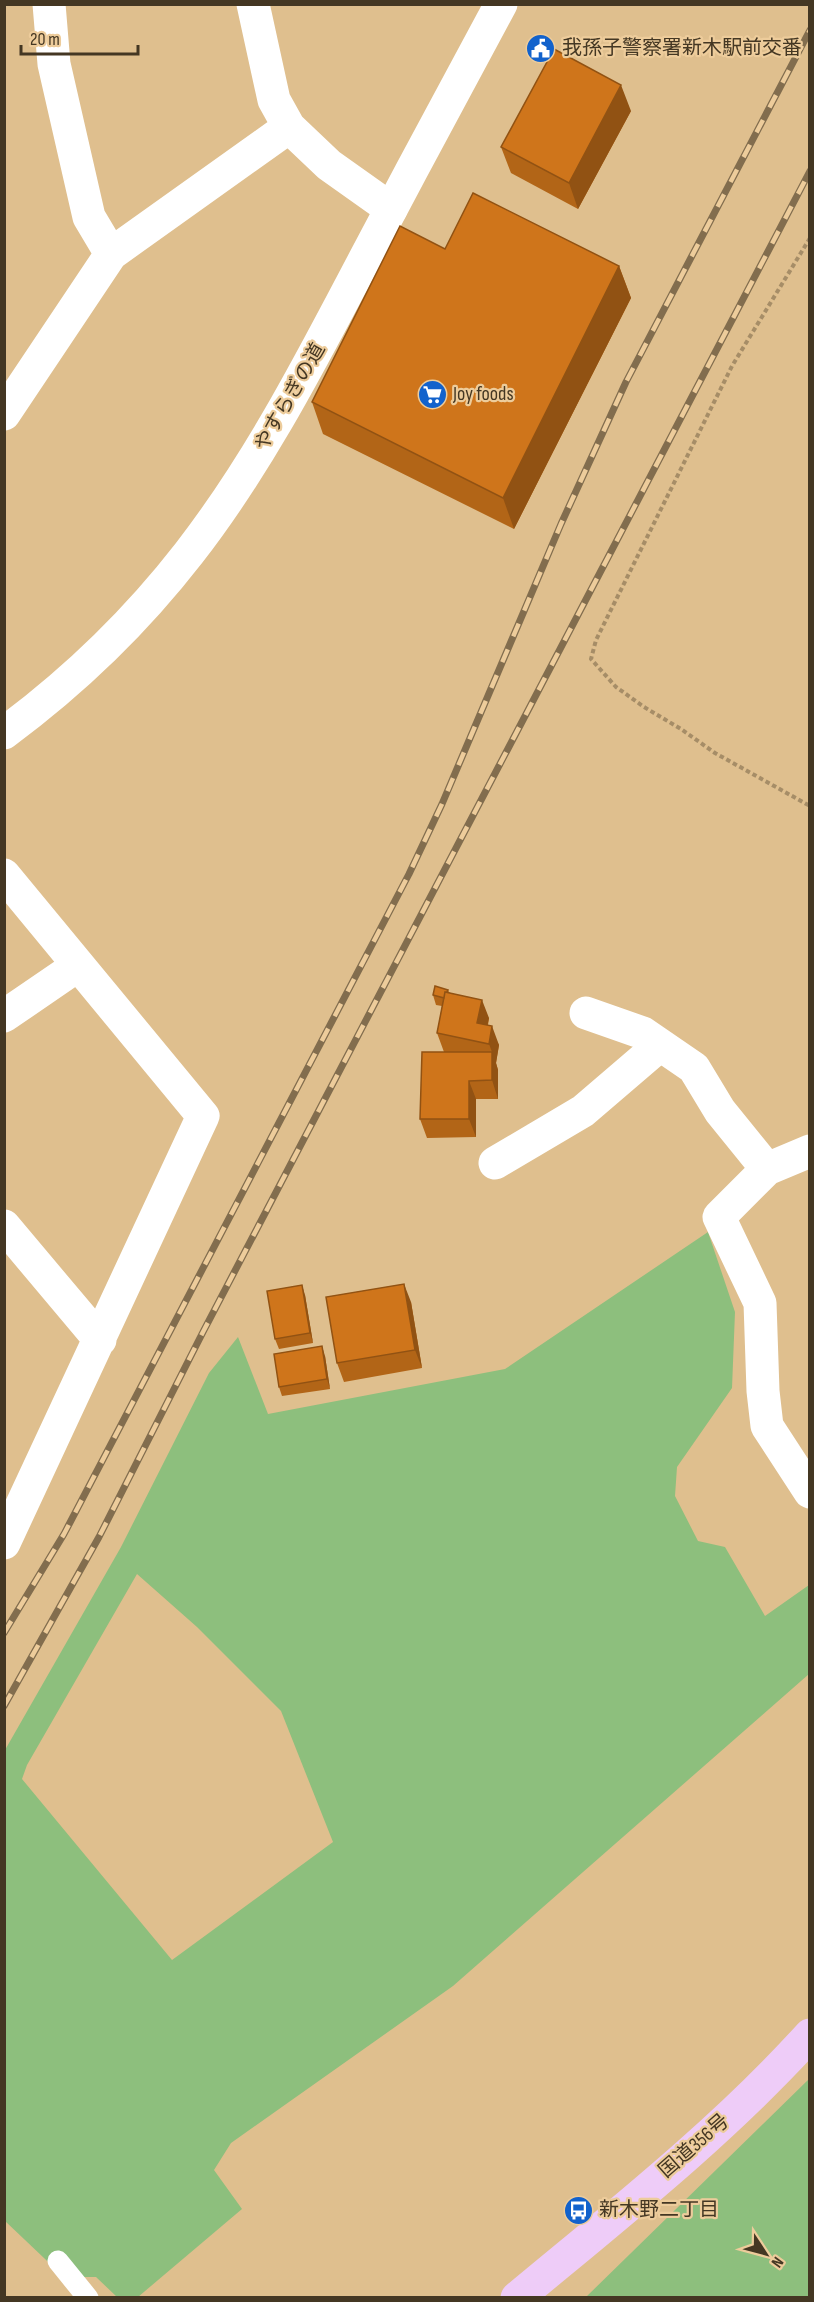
<svg xmlns="http://www.w3.org/2000/svg" width="814" height="2302" viewBox="0 0 814 2302" font-family="'Sofia Sans Condensed','Noto Sans JP',sans-serif">
  <style>
    .green { fill: #8dbf7d; fill-rule: evenodd }
    .lines { fill: none; stroke-linecap: round; stroke-linejoin: round }
    .path { stroke: #a68d67; stroke-width: 4; stroke-dasharray: 4.5 3; stroke-linecap: butt }
    .service { stroke: #fff; stroke-width: 21 }
    .minor { stroke: #fff; stroke-width: 33 }
    .tertiary { stroke: #fff; stroke-width: 33 }
    .trunk { stroke: #eeccf8; stroke-width: 33 }
    .rail-casing { stroke: #826d4e; stroke-width: 7 }
    .rail { stroke: #edcc9b; stroke-width: 4.5; stroke-dasharray: 14; stroke-linecap: butt }
    .wall { fill: #b26517 }
    .shaded-wall { fill: #915213 }
    .building { fill: #cf751b; stroke: #915213; stroke-width: 1.5 }
    .labels { text-anchor: middle; dominant-baseline: central; stroke-width: 4.5; stroke-linejoin: round; paint-order: stroke }
    .poi-label { font-size: 20px; fill: #443723; stroke: #edcc9b; text-anchor: start }
    .street-label { font-size: 20px; fill: #443723; stroke: #edcc9b }
  </style>
  <rect width="100%" height="100%" fill="#dfbf8e"/>
  <!-- green -->
  <path class="green" d="M708,1232l27,80 -3,76 -55,79 -2,29 23,45 27,6 40,69 44,-31v89l-356,312 -222,157 -17,27 28,39 -104,88h-21l-21,-20h-32l-59,-56v-471l116,-203 88,-174 29,-36 30,77 237,-45zM137,1574l60,53 84,84 52,131 -161,118 -150,-181 5,-14z
    M809,2079v218h-223z"/>
  <g class="lines">
    <!-- path -->
    <path class="path" d="M810,238l-78,128 -136,274 -5,19 25,28 28,20 37,22 34,24 95,53"/>
    <!-- service -->
    <path class="service" d="M58,2261l30,37"/>
    <!-- minor -->
    <path class="minor" d="M49,4l5,60 35,153 22,37
      M253,4l21,96 15,27 40,38 62,44
      M4,414l107,-160 178,-127
      M4,875l199,241 -199,427
      M586,1013l57,20 51,35 26,43 47,58
      M4,1016l73,-50
      M810,1151l-43,18 -48,48 41,86 3,88 4,35 43,66
      M495,1163l88,-52 77,-66
      M4,1226l96,114"/>
    <!-- tertiary -->
    <path class="tertiary" d="M4,733c69,-51 133,-113 185,-180 73,-94 126,-200 181,-304 43,-82 87,-163 131,-245"/>
    <!-- trunk -->
    <path class="trunk" d="M517,2298c101,-84 205,-166 293,-263"/>
    <defs>
      <path id="rail" d="M4,1633l60,-99 345,-660 33,-70 119,-280 65,-142 184,-352
        M4,1706l95,-169 105,-207 606,-1159"/>
    </defs>
    <!-- rail casing -->
    <use href="#rail" class="rail-casing"/>
    <!-- rail -->
    <use href="#rail" class="rail"/>
  </g>
  <!-- wall -->
  <path class="wall" d="M631,111l-53,98 -67,-36 -10,-26z
    M445,249l174,17 12,32 -117,231 -191,-95 -11,-32z
    M448,990l1,2 40,26 -1,7 11,20 -3,18 2,7v29h-22v38l-49,1 -7,-19 24,-67 -7,-19 5,-27 -6,-1 -3,-10z
    M305,1295l8,48 -34,6 -4,-10z
    M411,1302l11,66 -78,14 -7,-19z
    M325,1356l5,33 -48,7 -3,-9z"/>
  <!-- shaded-wall -->
  <path class="shaded-wall" d="M621,85l10,26 -53,98 -9,-26z
    M619,266l12,32 -117,231 -11,-31z
    M482,1000l7,18 -5,23 -7,-18z
    M492,1026l7,19 -3,18 2,7v29l-6,-19v-28l-3,-8z
    M469,1081l7,18v38l-7,-18z
    M404,1284l7,18 11,66 -7,-18z
    M302,1285l3,10 8,48 -3,-10z
    M322,1346l3,10 5,33 -3,-10z"/>
  <!-- building -->
  <path class="building" d="M554,49l67,36 -52,98 -68,-36z
    M473,193l146,73 -116,232 -191,-96 88,-176 45,23z
    M435,986l13,4 -1,2h-2l-1,6 -11,-3z
    M445,992l37,8 -5,23 15,3 -3,18 -52,-11z
    M422,1052h70v28l-23,1v38h-49z
    M404,1284l11,66 -78,13 -11,-66z
    M302,1285l8,48 -35,6 -8,-48z
    M322,1346l5,33 -48,8 -5,-33z"/>
  <!-- icons -->
  <defs>
    <symbol id="civic-disc" viewBox="-11 -11 22 22"><circle r="9.5" fill="#1262cc" stroke="#edcc9b"/><path d="M-.6-6.5H3V-4.5H.6V-3L4-1V1h2V6H-6V1h2V-1L-.6-3ZM-1.2 2.5V6h2.4V2.5Z" fill="#fff"/></symbol>
    <symbol id="supermarket-disc" viewBox="-11 -11 22 22"><circle r="9.5" fill="#1262cc" stroke="#edcc9b"/><path d="M-6-5.5h2.5l.6 2H6L4.5 2H-2.5L-4.4-4H-6ZM-1.5 3.2a1.3 1.3 0 1 0 .1 0ZM3 3.2a1.3 1.3 0 1 0 .1 0Z" fill="#fff"/></symbol>
    <symbol id="bus-disc" viewBox="-11 -11 22 22"><circle r="9.5" fill="#1262cc" stroke="#edcc9b"/><path d="M-5-6H5V4H4V6H2V4H-2V6H-4V4H-5ZM-3.5-4V0h7V-4ZM-3.5 1.2v1.5H-2V1.2ZM2 1.2v1.5H3.5V1.2Z" fill="#fff"/></symbol>
  </defs>
  <g fill-rule="evenodd">
    <use href="#civic-disc" x="524" y="32" width="33" height="33"/>
    <use href="#supermarket-disc" x="416" y="378" width="33" height="33"/>
    <use href="#bus-disc" x="562" y="2194" width="33" height="33"/>
  </g>
  <g class="labels">
    <!-- poi labels -->
    <g class="poi-label">
      <text x="562" y="48">我孫子警察署新木駅前交番</text>
      <text x="453" y="394">Joy foods</text>
      <text x="599" y="2210">新木野二丁目</text>
    </g>
    <!-- street labels -->
    <g class="street-label">
      <text transform="translate(290 397) rotate(-60)">やすらぎの道</text>
      <text transform="translate(694 2146) rotate(-41)">国道356号</text>
    </g>
  </g>
  <!-- border -->
  <rect width="814" height="2302" fill="none" stroke="#443723" stroke-width="12"/>
  <!-- north arrow -->
  <g transform="translate(766 2254) rotate(126)" stroke="#edcc9b" stroke-width="4.5" paint-order="stroke">
  <path d="M0-4.5L10 22L0 15L-10 22Z" fill="#443723"/>
  <text y="-9" font-size="16" font-weight="bold" text-anchor="middle" fill="#443723">N</text>
  </g>
  <!-- scale -->
  <path d="M21 45v9h117v-9" fill="none" stroke="#443723" stroke-width="3"/>
  <text x="30" y="45" font-size="18" fill="#443723" stroke="#edcc9b" stroke-width="4.5" paint-order="stroke">20 m</text>
</svg>
